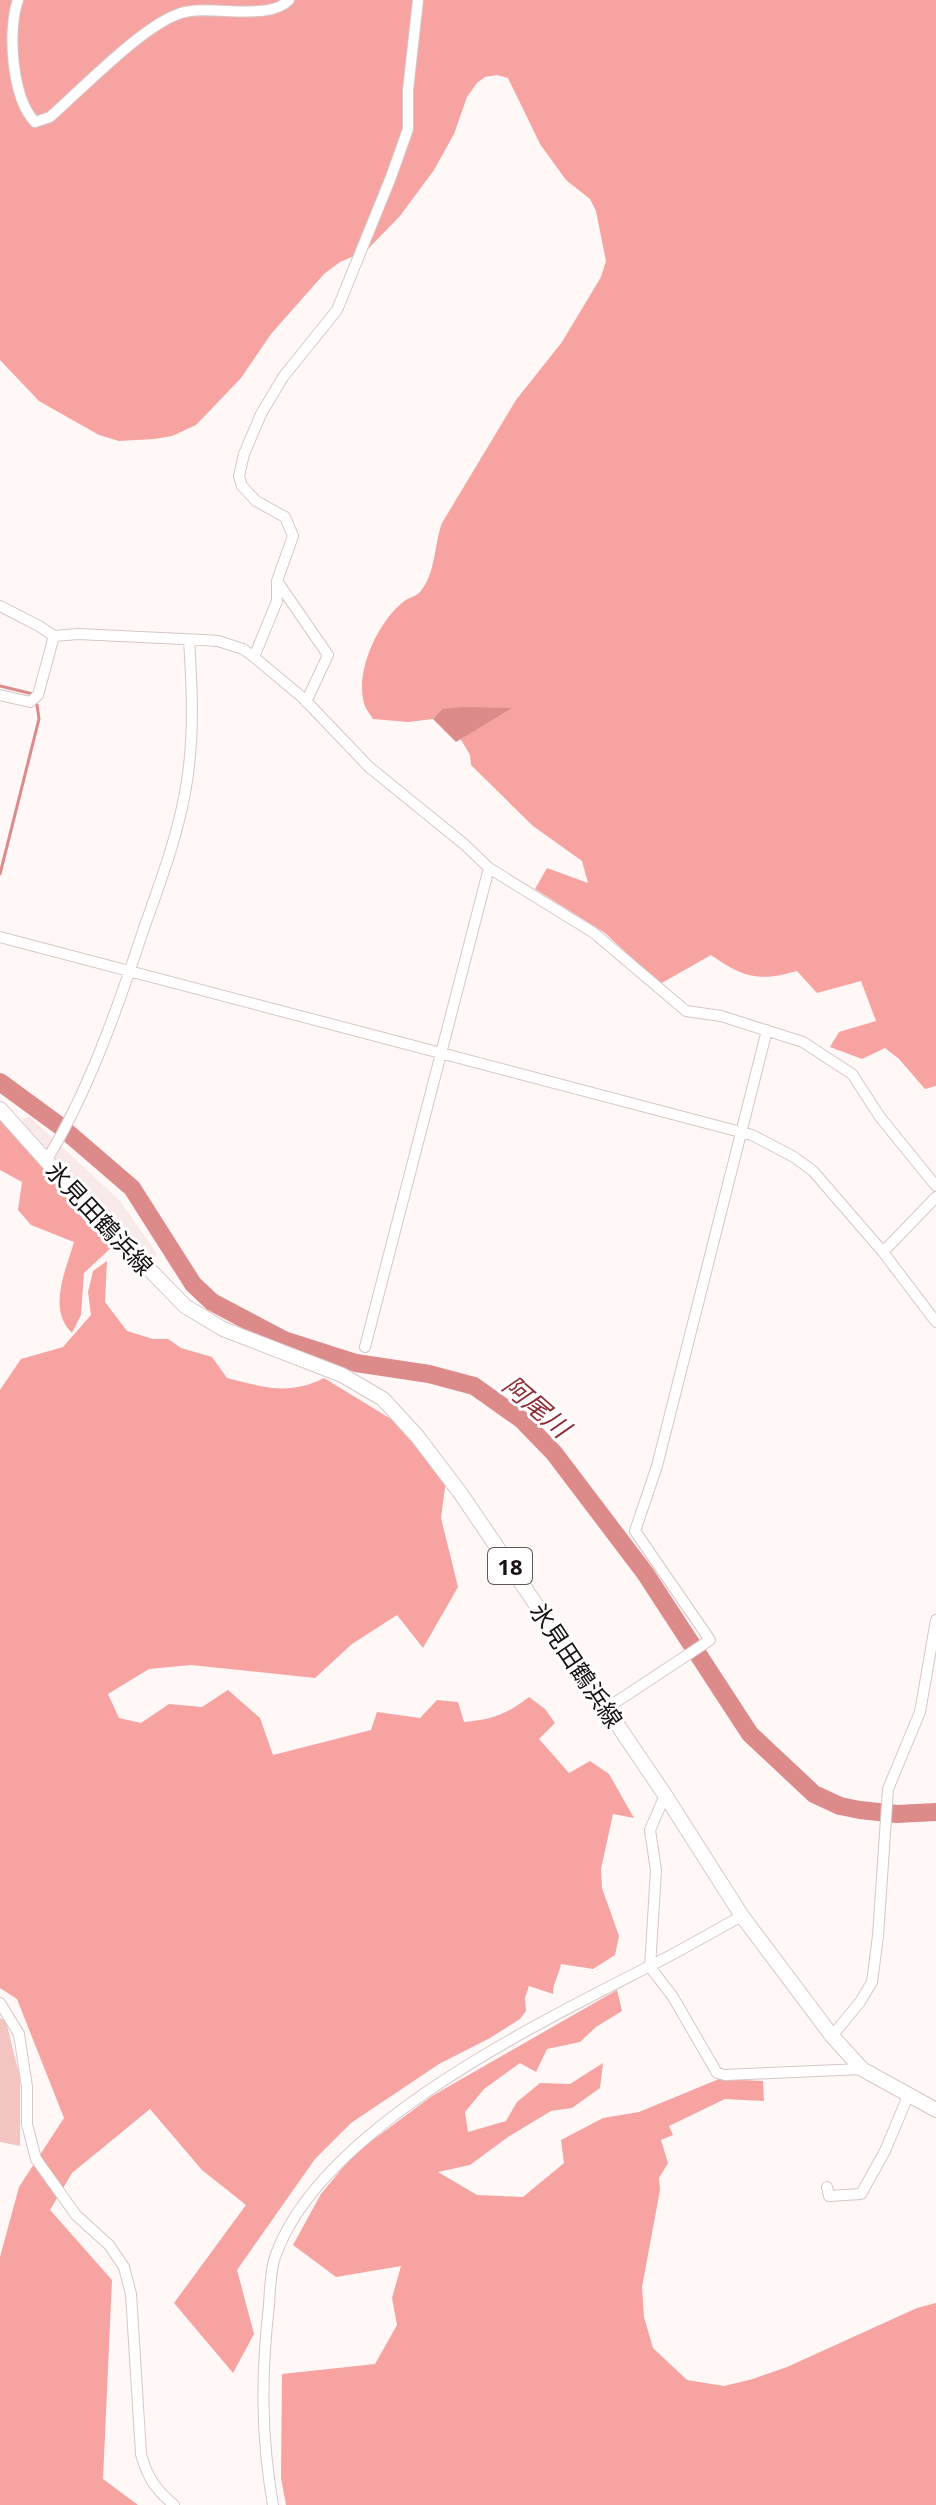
<svg xmlns="http://www.w3.org/2000/svg" width="936" height="2505" viewBox="0 0 936 2505" font-family="'Open Sans','Noto Sans JP',sans-serif">
  <style>
    .built { fill: #f9eaea }
    .green { fill: #f4c4c2 }
    .forest { fill: #f7a3a2 }
    .water { fill: #dd8b8a }
    .lines { fill: none; stroke-linecap: round; stroke-linejoin: round }
    .stream { stroke: #dd8b8a; stroke-width: 3 }
    .river { stroke: #dd8b8a; stroke-width: 18 }
    .minor-casing { stroke: #d7c7c6; stroke-width: 12 }
    .major-casing { stroke: #d7c7c6; stroke-width: 16 }
    .minor { stroke: #fff; stroke-width: 10 }
    .major { stroke: #fff; stroke-width: 14 }
    .labels { text-anchor: middle; dominant-baseline: central; stroke-width: 6; stroke-linejoin: round; paint-order: stroke }
    .shield { fill: #fff; stroke: #5d5959; stroke-width: 2 }
    .shield-label { font-size: 22px; font-weight: bold; fill: #181212 }
    .street-label { font-size: 24px; fill: #181212; stroke: #fff }
    .water-label { font-size: 26px; font-style: italic; fill: #8e2e34; stroke: #fff }
  </style>
  <rect width="100%" height="100%" fill="#fff8f7"/>
  <!-- built -->
  <path class="built" d="M29,1116l91,85 37,53 -6,9 -132,-141z"/>
  <!-- green -->
  <path class="green" d="M0,2018l6,3 14,57v68l-20,-4z"/>
  <!-- forest -->
  <path class="forest" d="M0,0h936v1086l-11,3 -26,-30 -14,-11 -23,11 -32,-12 9,-15 37,-11 -15,-40 -44,12 -20,-22c-38,11 -53,7 -86,-16l-51,29 -55,-51 -70,-44 12,-21 41,15 -6,-22 -49,-35 -62,-61 -1,-10 -10,-17 50,-29h-68l-9,10 -25,3 -35,-3c-3,-5 -8,-11 -9,-16 -9,-32 14,-81 39,-101 4,-4 12,-5 16,-9 17,-18 15,-49 23,-70l74,-123 46,-58 39,-65 5,-16 -10,-50 -6,-12 -24,-19 -26,-36 -32,-66 -11,-3 -12,2 -8,6 -10,14 -13,37 -20,36 -34,46 -34,35 -26,11 -16,12 -53,60 -30,44 -45,47 -24,11 -18,3 -35,2 -20,-6 -60,-34 -39,-41z
    M0,1120l115,124 -31,29 -3,42 -9,18c-25,-24 -6,-63 2,-91l-43,-17 -13,-15 4,-28 -22,-12z
    M107,1261l-2,41 22,29 26,8h15l13,9 31,9 15,21c36,9 62,18 97,0l67,41 55,61 -5,38 17,69 -35,61 -26,-33 -45,29 -37,34 -124,-13 -42,4 -41,25 11,24 22,5 28,-19 33,3 26,-17 32,28 13,37 98,-25 6,-18 43,6 17,-18 21,2 6,20c30,-3 41,-7 65,-25l16,12 10,14 -16,16 30,34 21,-12 19,13 25,44 -21,-4 -12,55 1,19 17,48 -4,19 -22,14 -32,-5c-2,11 -8,18 -8,30l-24,-8 -4,12 1,13 -6,8 -30,19 -51,26 -88,59 -36,36 -78,111 17,64 -21,39 -59,-70 72,-98 -44,-35 -52,-61 -78,64 -22,37 62,70 -9,199 35,26h-138v-248l19,-70 45,-69 -47,-119 -17,-11v-598l21,-31 42,-12 28,-32 -3,-23 5,-21z
    M617,1990l5,21 -26,16 -16,15 -33,7 -11,23 -16,-9 -36,26 -19,23 3,20 38,-11 11,-19 23,-19 30,1 33,-21 -3,25 -28,20 -21,3 -43,26 -38,28 -32,7 39,23 46,2 41,-34 -3,-23 42,-22 36,-6 80,-33 44,2 1,20 -39,-2 -56,27 4,9 -12,5 7,23 -9,15 1,12 -18,97 2,30 9,31 34,32 37,6 29,-7 34,-12 130,-59 19,-5v202h-650l-5,-27 1,-104 93,-10 22,-39 -5,-27 9,-32 -65,11 -43,-32 28,-51 33,-40 78,-58z"/>
  <!-- water -->
  <path class="water" d="M463,707l49,1 -56,34 -23,-23 9,-10z"/>
  <g class="lines">
    <!-- stream -->
    <path class="stream" d="M0,686l33,8
      M0,874l39,-155 -2,-14"/>
    <!-- river -->
    <path class="river" d="M0,1082l60,44 72,62 61,96 19,18 72,38 72,23 73,11 45,12 48,34 32,33 91,120 105,161 64,60 26,12 20,4 37,4 39,-2"/>
    <defs>
      <path id="minor" d="M18,0c-11,31 -6,98 17,122l15,-5c32,-28 93,-92 131,-104 30,-9 88,9 108,-13
        M277,581l51,74 -22,47
        M0,606l39,20 15,10 24,-2 125,6 15,1 25,8 11,8 49,41 66,69 95,77 25,24 105,65 92,78 35,5 82,26 49,32 28,43 56,69
        M254,657l23,-56v-20l16,-45 -8,-19 -29,-16 -14,-15 -3,-10 5,-22 17,-40 22,-37 54,-67 54,-133 17,-48v-39l10,-90
        M0,695l30,7 8,-7 16,-59
        M0,937l752,198 42,22 19,14 70,81 53,70
        M46,1161c42,-68 72,-154 97,-230 18,-51 38,-103 45,-157 6,-45 4,-89 1,-134
        M883,1252l53,-55
        M365,1347l124,-479
        M607,1708l103,-68 -75,-109 22,-65 110,-436
        M665,1795l-15,35 6,40 -6,97 23,30 44,76 8,2 137,-6
        M0,2003l19,31 8,53v37l9,35 40,56 33,30 15,22 7,27 10,160c6,23 15,36 33,51
        M832,2036l28,-34 12,-20 6,-46 10,-147 32,-77 16,-92
        M827,2187l2,9 32,-2 24,-43 23,-55
        M273,2505c-12,-69 -12,-130 -4,-200 1,-15 1,-33 6,-48 44,-127 256,-230 371,-289 33,-16 64,-35 96,-52"/>
      <path id="major" d="M0,1109l77,86 108,111 38,23 119,46 41,24 34,37 44,58 204,301 77,121 90,120 30,33 74,41"/>
    </defs>
    <!-- minor casing -->
    <use href="#minor" class="minor-casing"/>
    <!-- major casing -->
    <use href="#major" class="major-casing"/>
    <!-- minor -->
    <use href="#minor" class="minor"/>
    <!-- major -->
    <use href="#major" class="major"/>
  </g>
  <g class="labels">
    <!-- shield labels -->
    <rect class="shield" x="488" y="1548" width="44" height="36" rx="6"/>
    <g class="shield-label">
      <text x="510" y="1566">18</text>
    </g>
    <!-- street labels -->
    <g class="street-label">
      <text transform="translate(100 1218) rotate(47)">氷見田鶴浜線</text>
      <text transform="translate(577 1665) rotate(56)">氷見田鶴浜線</text>
    </g>
    <!-- water labels -->
    <g class="water-label">
      <text transform="translate(537 1406) rotate(41)">阿尾川</text>
    </g>
  </g>
</svg>
